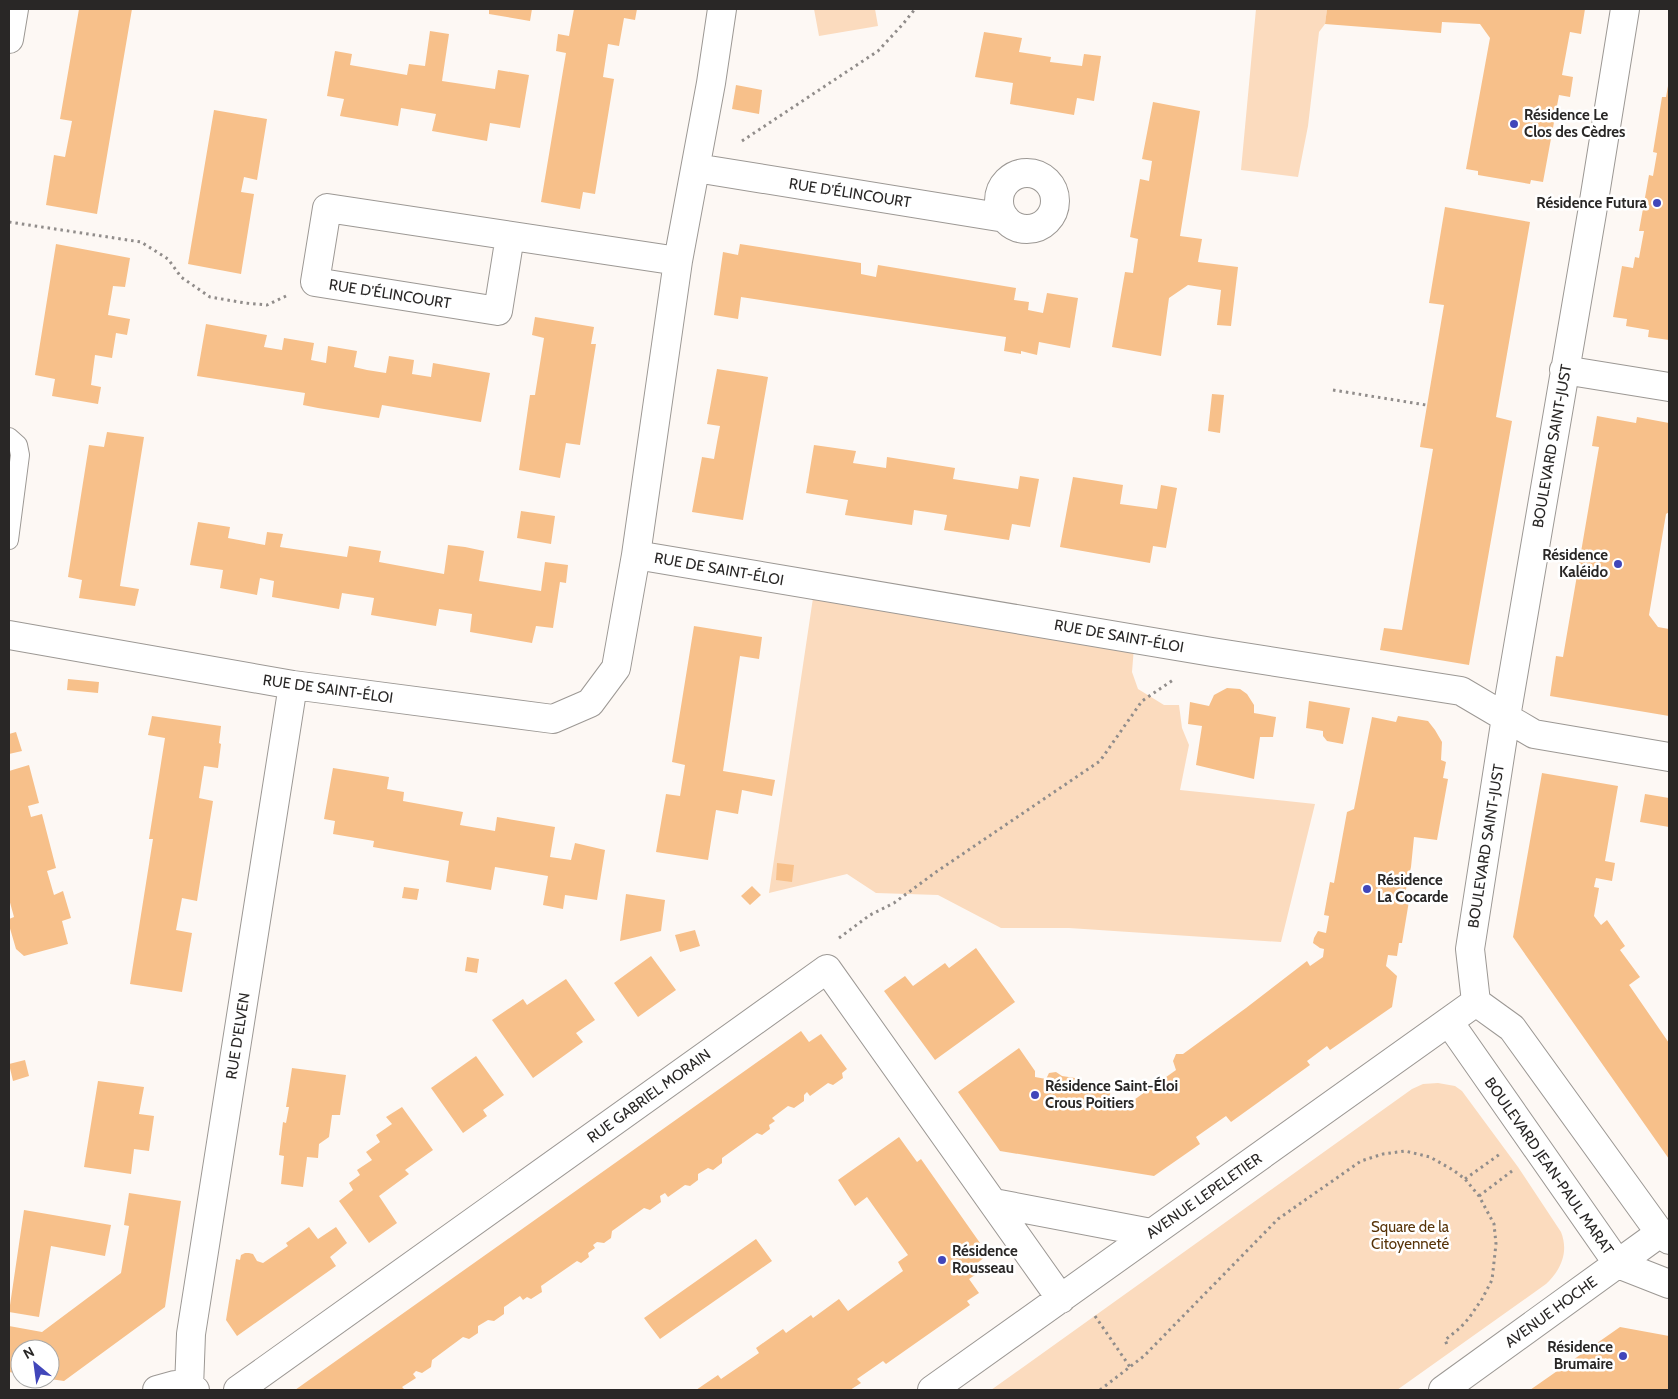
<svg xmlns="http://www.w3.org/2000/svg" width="1678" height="1399" viewBox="0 0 1678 1399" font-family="Cabin,sans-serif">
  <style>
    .green { fill: #fbdbbe }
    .building { fill: #f7c08a }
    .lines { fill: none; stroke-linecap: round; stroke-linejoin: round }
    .service-casing { stroke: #9c9894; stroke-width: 20 }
    .minor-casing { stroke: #9c9894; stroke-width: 30 }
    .path { stroke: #918d8b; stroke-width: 3; stroke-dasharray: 2.5 4; stroke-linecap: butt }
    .service { stroke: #fff; stroke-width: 18 }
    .minor { stroke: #fff; stroke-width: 28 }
    .poi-dot { fill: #4146ba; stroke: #fff; stroke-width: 2 }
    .labels { text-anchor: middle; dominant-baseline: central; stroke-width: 5; stroke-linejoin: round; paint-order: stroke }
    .poi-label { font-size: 15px; font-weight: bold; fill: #292726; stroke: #fff; text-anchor: start }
    .street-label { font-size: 15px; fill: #292726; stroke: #fff }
    .park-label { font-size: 15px; fill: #573308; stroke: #fff }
  </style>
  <rect width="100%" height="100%" fill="#fdf8f4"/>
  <!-- green -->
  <path class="green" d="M814,9h61l3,17 -59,10z
    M1256,9h71l-2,15 -6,8 -11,94 -10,51 -57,-7z
    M813,598l321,49 -2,25 6,17 26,16h15l3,23 7,17 -9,45 135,14 -34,138 -212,-14h-68l-63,-33 -62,-2 -29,-19 -78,19z
    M1438,1083l17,3 7,5 56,76 43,65c8,20 0,38 -15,52l-149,106h-406l421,-301 11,-5z"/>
  <!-- building -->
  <path class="building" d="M79,9h53l-35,205 -51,-9 8,-50 11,2 7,-36 -12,-2z
    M489,9h43l-2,12 -41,-7z
    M574,9h63l-2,11 -11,-2 -5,28 -11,-2 -5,33 11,2 -19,115 -12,-2 -3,17 -39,-7 25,-149 -10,-2 2,-17 11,2z
    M1327,9h258l-4,25 -11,-2 -8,43 11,2 -3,20 -11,-2 -16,87 -12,-2 -1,4 -52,-9v-4l-12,-2 24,-131 -10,-14 -38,-2 -1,11 -116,-9z
    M430,31l19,3 -7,47 53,8 3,-19 31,5 -9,53 -30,-5 -3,18 -55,-10 4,-17 -35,-6 -3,18 -58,-10 4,-17 -17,-3 8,-45 17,3 -2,11 57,10 2,-11 16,2z
    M984,32l38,6 -3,14 32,5 -1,5 32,4 2,-12 17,2 -7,45 -17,-3 -3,17 -64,-11 3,-21 -38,-6z
    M736,85l26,5 -3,24 -27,-5z
    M1668,86h1v254l-21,-3 1,-7 -23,-4 1,-7 -14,-2 9,-51 11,2 2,-11 4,1 5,-27h-5l10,-56 4,1 4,-23 -4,-1 9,-55h4z
    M1153,102l47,9 -20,125 22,3 -4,23 40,5 -7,59 -14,-1 4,-35 -33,-5 -19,13 -8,58 -49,-9 13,-75 8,1 3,-20 2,-14 -8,-2 10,-58 9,2 3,-20 -10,-2z
    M214,110l53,9 -10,61 -13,-3 -3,15 13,2 -13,80 -53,-10z
    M1445,207l85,15 -34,195 16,4 -43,244 -89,-15 4,-22 18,2 31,-181 -13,-2 24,-142 -15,-2z
    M56,244l74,14 -5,29 -12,-1 -5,29 22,4 -3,16 -11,-2 -4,25 -17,-3 -4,30 10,2 -3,17 -46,-8 3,-17 -20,-4z
    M740,244l121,19v11l15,3 2,-12 138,23 -2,12 15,2 -1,8 15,3 4,-20 31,5 -8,50 -31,-6 -2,13 -16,-4v3l-17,-3 2,-14 -265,-40 -3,22 -24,-4 9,-63 15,3z
    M535,317l59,10 -3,17h5l-16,101 -14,-2 -6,35 -41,-8 11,-75h5l9,-57 -12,-3z
    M206,324l61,11 -3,12 18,3 2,-12 30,5 -3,17 15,3 2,-17 29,5 -3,16 13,3 19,3 3,-17 25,4 -2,14 19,3 2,-14 57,10 -9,49 -99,-17 -3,13 -61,-10 -15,-3 2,-12 -108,-17z
    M717,369l51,8 -25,143 -51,-8 10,-55 12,2 3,-17 3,-16 -13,-2z
    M1212,394l12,1 -4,38 -12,-2z
    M1597,416l39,7 1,-6 32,6v89l-3,2 -17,101 9,12 11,2v87l-119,-20 6,-40 7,1 36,-210 -7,-1z
    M107,432l37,5 -24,149 19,3 -4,17 -56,-8 3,-18 -14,-3 21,-132 15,2z
    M814,445l42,6 -3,12 33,5 1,-11 68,11 -2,11 65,10 2,-13 19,3 -9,48 -18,-3 -3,16 -65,-10 3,-15 -33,-5 -2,15 -67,-10 3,-15 -42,-7z
    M1073,477l50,8 -3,19 37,5 4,-24 16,3 -11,60 -13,-2 -3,17 -90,-16z
    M521,511l34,5 -4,28 -34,-6z
    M198,522l32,5 -2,11 37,7 2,-13 16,2 -3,13 67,10 2,-11 32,5 -2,11 65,12 4,-29 17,2 19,4 -5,30 62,10 4,-29 23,3 -2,18 -6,-1 -7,46 -17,-2 -4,17 -62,-11 2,-18 -33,-5 -3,17 -65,-11 3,-17 -32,-5 -3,16 -67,-12 2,-16 -14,-3 -3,17 -37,-7 3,-18 -33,-5z
    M694,626l68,11 -3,22 -19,-3 -17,115 52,9 -3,16 -30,-6 -4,24 -22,-4 -8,50 -52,-8 10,-58 14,2 5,-31 -13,-3z
    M68,679l31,3 -1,11 -31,-3z
    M1227,688l13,1 7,5 7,11v8l22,4 -3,20h-13l-6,42 -58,-14 6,-39 -14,-2 2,-22 19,4 5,-11z
    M1309,701l41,7 -7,36 -16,-3 -4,-5v-5l-17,-3z
    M152,716l69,10 -2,17 2,1 -3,24 -14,-2 -5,32 14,3 -16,100 -15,-3 -6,32 16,3 -10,59 -52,-8 23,-145h-4l16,-101 -17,-3z
    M1398,716l30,5 7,9 7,12 -1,18 5,2 -3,16 5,1 -11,61 -23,-3 -3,30 -6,27 5,1 -8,48h-3l-2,13 -9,-1 -2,11 11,10 -5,31 -62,43 -3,-4 -20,15 3,4 -79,57 -5,-6 -30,21 4,7 -46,32 -154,-25 -42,-59 61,-44 16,23v6l11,2 3,-6 7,-1 6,4 13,2 -2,6 38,6 -2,8 22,4 45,-32 -3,-9 3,-7h7l63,-46 61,-47 3,5 13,-9 1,-8 -4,-1 -7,-5 1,-5 4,-7 8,2 3,-17 -5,-1 6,-33 4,1 13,-71 7,-3 18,-92 24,5z
    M16,732l6,19 -13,3v-20z
    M29,765l10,38 -11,3 3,11 11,-3 14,54 -9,3 7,24 9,-4 8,27 -9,3 6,23 -44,12 -8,-7 -7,-24v-6l5,-2 -5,-18v-128z
    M333,768l56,9 -2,12 17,3 -1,9 60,11 -3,13 35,6 2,-14 58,10 -5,30 21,3 4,-17 30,7 -8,50 -32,-5 -2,14 -20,-4 5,-29 -53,-9 -4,23 -45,-8 3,-21 -76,-14 1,-6 -41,-7 2,-13 -11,-2z
    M1542,773l76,13 -13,75 10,2 -3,18 -16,-3 -2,9 5,1 -5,28 7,9 6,-5 18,26 -5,4 20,27 -11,8 40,58v116l-156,-222z
    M1645,794l24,4v29l-29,-5z
    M777,863l17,2 -2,17 -16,-2z
    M752,886l9,9 -11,10 -9,-9z
    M404,887l15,2 -2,11 -15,-2z
    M626,894l39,6 -4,31 -41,10z
    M695,930l5,16 -20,6 -5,-17z
    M976,948l39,54 -80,58 -51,-69 21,-15 8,10 32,-23 4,5z
    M651,956l25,34 -38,27 -24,-34z
    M467,957l12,2 -2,14 -12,-2z
    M566,979l29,41 -19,13 7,9 -50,36 -41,-58 31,-21 4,6z
    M801,1031l8,11 12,-8 26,35 -5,4 1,5 -10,7 -5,-2 -18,13 -3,-4 -3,3v6l-10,7 -6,-2 -16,12 3,3 -6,4 1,4 -8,6 -5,-2 -35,25v5l-9,7 -5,-2 -10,6v6l-8,6 -5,-1 -17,12 -3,-4 -5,3 1,6 -11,8 -6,-2 -32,23 -1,7 -7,5 -7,-1 -4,3 2,3 -7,5 1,4 -8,6 -4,-2 -36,25 1,6 -11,7 -4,-2 -4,3 -3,-4 -16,11v7l-10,7 -6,-1 -10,6v7l-9,6 -6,-2 -31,23 -1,7 -9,6 -6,-2 -3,3 3,4 -14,9 3,3h-110z
    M476,1056l28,39 -21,15 4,6 -24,17 -32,-45z
    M25,1060l4,16 -16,5 -4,-17z
    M292,1068l54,7 -6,40h-8l-3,22 -10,7 -1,14 -11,-1 -4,30 -22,-3 3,-28 -5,-1 4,-33 3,1 3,-16h-3z
    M98,1081l46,6 -5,27 15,2 -5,35 -15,-2 -3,25 -47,-7z
    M402,1107l31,43 -28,20 4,4 -30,22 18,27 -28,20 -30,-42 14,-11 -4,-7 11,-8 -3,-5 15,-10 -6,-8 14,-10 -4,-7 16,-11 -6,-7z
    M899,1137l18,25 4,-3 59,84 -2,2 7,12 -13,10 6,6 -9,6 10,14 -12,8 3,4 -84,59 -3,-3 -26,18 4,4 -11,7h-154l22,-15 3,4 38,-26 -3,-5 27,-19 3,4 25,-18 2,3 26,-19 9,12 55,-40 -5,-9 10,-7 -41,-58 -12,9 -17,-26z
    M129,1193l52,8 -16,106 -101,74 -14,-2v-30h-30v25l-11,-2v-46l33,6 79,-59 8,-47 -5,-1z
    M24,1210l87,15 -6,31 -54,-10 -12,71 -30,-5z
    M309,1227l9,12 18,-12 11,16 -17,14 6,9 -99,70 -11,-16 10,-61 4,1 1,-5 4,-2h4l4,1 4,7 6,2 25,-17 -2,-3z
    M756,1239l16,22 -112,78 -16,-21z
    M1620,1327l49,9v54h-139z"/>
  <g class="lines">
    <defs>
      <path id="service" d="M9,437l9,8 2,10 -11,85"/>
      <path id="minor" d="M9,39l5,-30
        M696,168l309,50
        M999 201a28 28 0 1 1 56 0a28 28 0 1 1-56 0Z
        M510,236l-12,75 -183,-29 12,-74 351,53
        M1564,370l105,17
        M636,555l42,-294 33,-178 11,-74
        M9,635l284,50 260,34 37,-16 26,-35 20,-113 576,97 249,39 73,43 135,23
        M1476,1002l-6,-53 36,-232 86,-504 33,-204
        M1476,1002l36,26 148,205 9,7
        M1449,1022l169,242 51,20
        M994,1203l157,30
        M189,1388l2,-54 102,-649
        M157,1390l18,-5 20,5
        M238,1390l589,-421 234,330
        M932,1390l544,-388
        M1443,1390l217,-157"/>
    </defs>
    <!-- service casing -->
    <use href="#service" class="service-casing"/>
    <!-- minor casing -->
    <use href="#minor" class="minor-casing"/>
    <!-- path -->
    <path class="path" d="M742,141l136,-90 25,-27 12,-15
      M9,222l132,20 27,17 13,18 29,20 35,6 22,2 19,-9
      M1333,390l93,15
      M839,938l31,-23 24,-12 42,-31 164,-111 42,-60 31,-21
      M1465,1179l35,-25
      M1479,1196l33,-25
      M1095,1316l35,51
      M1100,1390l44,-34 134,-137 83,-58 22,-7 22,-3 25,6 23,13 12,9 14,17 15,28 2,20 -4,36 -10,19 -13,19 -9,10 -15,12 3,7"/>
    <!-- service -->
    <use href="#service" class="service"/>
    <!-- minor -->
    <use href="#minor" class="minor"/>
  </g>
  <!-- markers -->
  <g class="poi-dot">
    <circle cx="1514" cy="124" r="5"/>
    <circle cx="1657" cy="203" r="5"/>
    <circle cx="1618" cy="564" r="5"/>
    <circle cx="1367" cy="889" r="5"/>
    <circle cx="1035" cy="1095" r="5"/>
    <circle cx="942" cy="1260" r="5"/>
    <circle cx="1623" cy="1356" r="5"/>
  </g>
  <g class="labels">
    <!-- poi labels -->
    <g class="poi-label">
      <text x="1524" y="115">Résidence Le<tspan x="1524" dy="17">Clos des Cèdres</tspan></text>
      <text x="1647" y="203" text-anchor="end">Résidence Futura</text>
      <text x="1608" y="555" text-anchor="end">Résidence<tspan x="1608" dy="17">Kaléido</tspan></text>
      <text x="1377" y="880">Résidence<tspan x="1377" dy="17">La Cocarde</tspan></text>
      <text x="1045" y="1086">Résidence Saint-Éloi<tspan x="1045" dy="17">Crous Poitiers</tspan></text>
      <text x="952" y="1251">Résidence<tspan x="952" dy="17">Rousseau</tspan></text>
      <text x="1613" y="1347" text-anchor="end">Résidence<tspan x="1613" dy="17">Brumaire</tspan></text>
    </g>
    <!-- street labels -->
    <g class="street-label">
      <text transform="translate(850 193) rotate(9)">RUE D'ÉLINCOURT</text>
      <text transform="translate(390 294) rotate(9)">RUE D'ÉLINCOURT</text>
      <text transform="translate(1552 446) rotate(-80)">BOULEVARD SAINT-JUST</text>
      <text transform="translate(719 569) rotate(10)">RUE DE SAINT-ÉLOI</text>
      <text transform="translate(1119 636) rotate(10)">RUE DE SAINT-ÉLOI</text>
      <text transform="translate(328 689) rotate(8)">RUE DE SAINT-ÉLOI</text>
      <text transform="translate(1486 846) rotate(-81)">BOULEVARD SAINT-JUST</text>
      <text transform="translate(238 1036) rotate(-81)">RUE D'ELVEN</text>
      <text transform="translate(649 1096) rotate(-36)">RUE GABRIEL MORAIN</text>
      <text transform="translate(1549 1166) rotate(55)">BOULEVARD JEAN-PAUL MARAT</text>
      <text transform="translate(1204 1196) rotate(-35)">AVENUE LEPELETIER</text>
      <text transform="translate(1551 1312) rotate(-36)">AVENUE HOCHE</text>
    </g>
    <!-- park labels -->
    <g class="park-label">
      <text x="1410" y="1227">Square de la<tspan x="1410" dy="17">Citoyenneté</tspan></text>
    </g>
  </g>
  <!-- border -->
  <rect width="1678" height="1399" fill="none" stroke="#292726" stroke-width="20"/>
  <!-- north arrow -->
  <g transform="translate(35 1364) rotate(331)"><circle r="24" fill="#ffffff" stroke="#a9a9a8"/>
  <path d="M0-4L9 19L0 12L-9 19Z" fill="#4146ba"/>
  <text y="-8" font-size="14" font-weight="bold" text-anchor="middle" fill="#292726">N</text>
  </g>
</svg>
